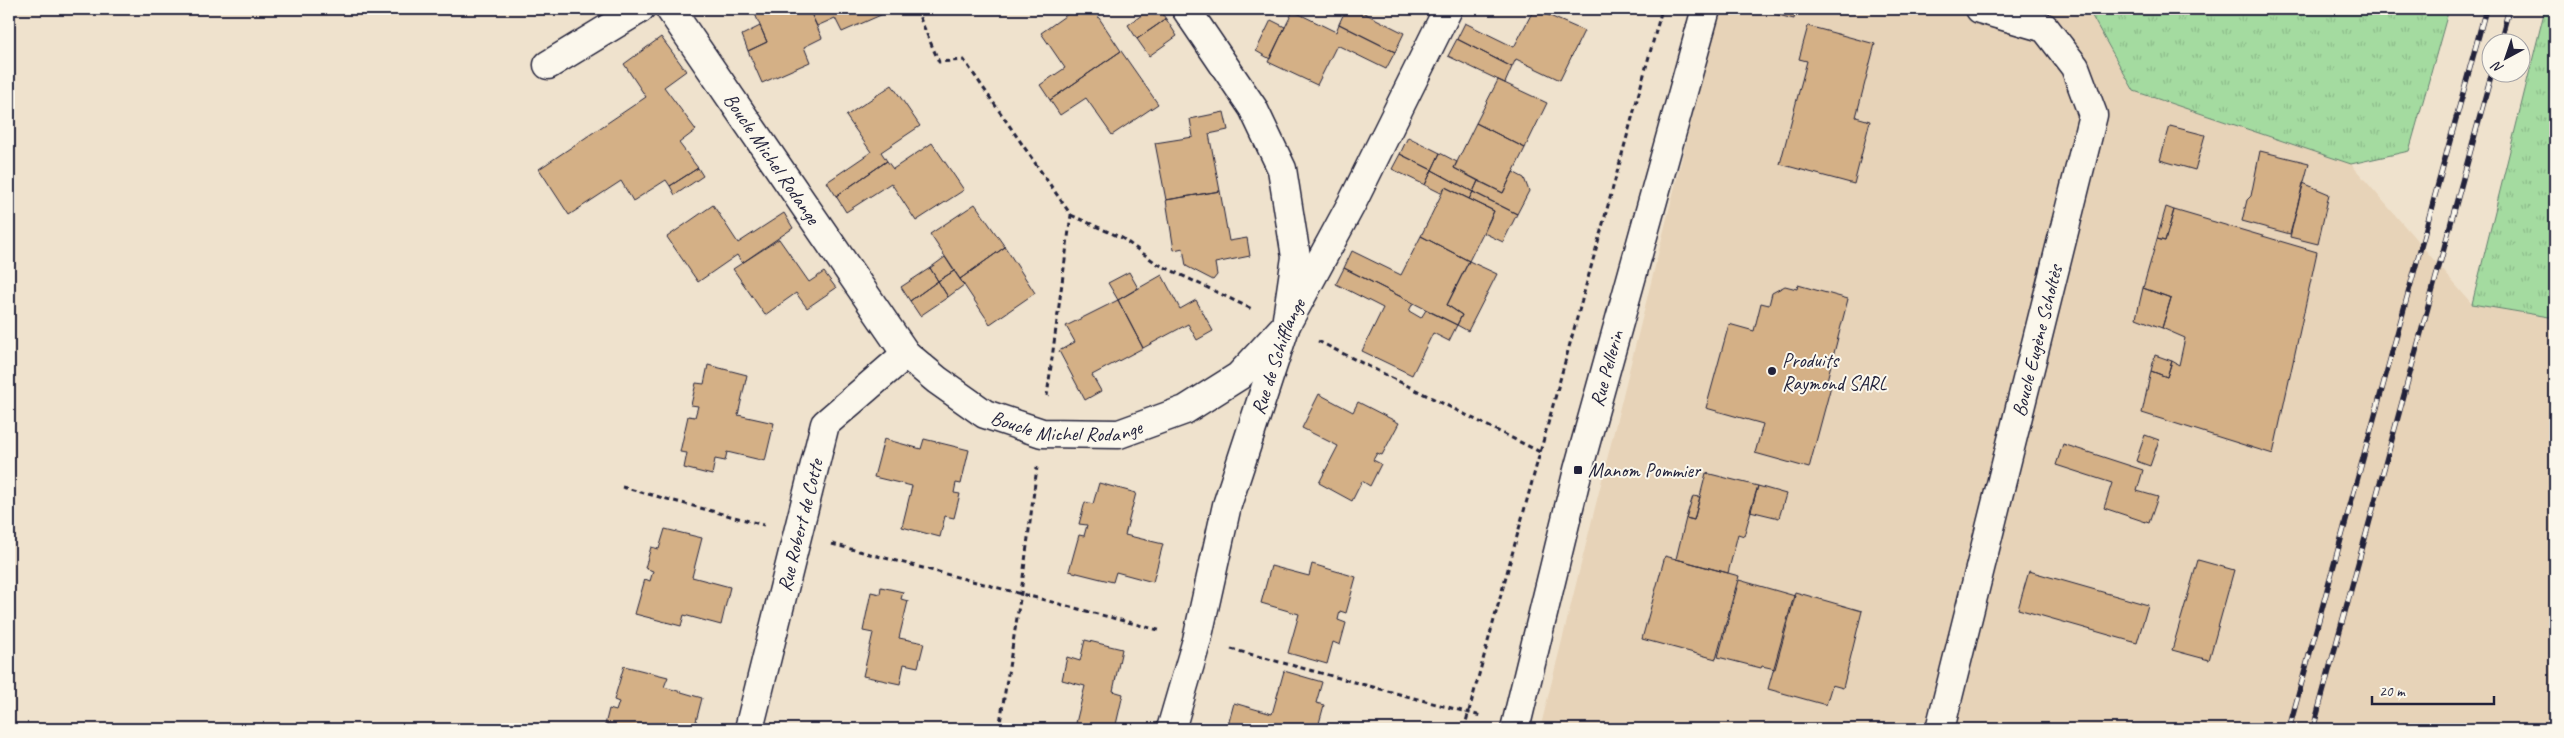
<svg xmlns="http://www.w3.org/2000/svg" width="2564" height="738" viewBox="0 0 2564 738" font-family="Caveat,sans-serif">
  <style>
    .built { fill: #e7d3b8 }
    .grass { fill: url(#grass-tufts); stroke: #637e6e }
    .building { fill: #d4b086; stroke: #22223b }
    .lines { fill: none; stroke-linecap: round; stroke-linejoin: round }
    .street-casing { stroke: #22223b; stroke-width: 31 }
    .path { stroke: #22223b; stroke-width: 3; stroke-dasharray: 5 4; stroke-linecap: butt }
    .street { stroke: #fbf7ec; stroke-width: 28 }
    .rail-casing { stroke: #22223b; stroke-width: 5.5 }
    .rail { stroke: #fbf7ec; stroke-width: 4; stroke-dasharray: 11; stroke-linecap: butt }
    .poi-dot { fill: #22223b; stroke: #fbf7ec; stroke-width: 2 }
    .labels { text-anchor: middle; dominant-baseline: central; stroke-width: 4; stroke-linejoin: round; paint-order: stroke }
    .street-label { font-size: 20px; fill: #22223b; stroke: #fbf7ec }
    .poi-label { font-size: 20px; fill: #22223b; stroke: #fbf7ec; text-anchor: start }
  </style>
  <defs>
    <pattern id="grass-tufts" width="24" height="20" patternUnits="userSpaceOnUse" patternTransform="scale(1.25)"><rect width="24" height="20" fill="#a4dba0"/><path d="M3 7l-1-3M5 7V3M7 7l1-3M15 17l-1-3M17 17v-4M19 17l1-3" fill="none" stroke="#8dbc8b"/></pattern>
  </defs>
  <rect width="100%" height="100%" fill="#efe2cd"/>
  <filter id="ink" filterUnits="userSpaceOnUse"><feTurbulence type="fractalNoise" baseFrequency=".02" numOctaves="2"/><feDisplacementMap in="SourceGraphic" scale="10" xChannelSelector="R" yChannelSelector="G"/><feConvolveMatrix kernelMatrix="1 2 1 2 8 2 1 2 1" color-interpolation-filters="sRGB"/></filter>
  <g filter="url(#ink)">
    <!-- built -->
    <path class="built" d="M1719,9h369l46,82 217,73 121,140 83,14v411h-1015z"/>
    <!-- grass -->
    <path class="grass" d="M2088,9h361l-40,142 -58,13 -217,-73z
      M2545,9h10v309l-83,-14z"/>
    <!-- building -->
    <path class="building" d="M767,9h42l13,29 -18,9 6,15 -48,21 -14,-32 19,-9 -12,-28z
      M809,9h80l1,2 -48,21 -7,-14 -18,8z
      M1075,9h18l28,42 -71,49 -10,-15 25,-17 -24,-35z
      M1150,9h9l7,10 -29,20 -9,-14z
      M1333,9h23l48,24 -9,19 -56,-28 5,-11z
      M1534,9l50,22 -24,49 -44,-21 -4,8 -55,-28 8,-16 49,24z
      M1771,9h25l-2,10 -24,-6z
      M1293,11l43,21 3,-8 56,28 -9,17 -49,-24 -20,40 -49,-23z
      M1166,19l11,17 -28,20 -12,-17z
      M1271,20l14,7 -15,32 -14,-8z
      M760,26l7,16 -19,9 -6,-16z
      M1808,26l67,18 -19,73 14,4 -16,63 -74,-20 27,-103 -8,-2z
      M661,37l25,34 -22,16 32,43 -17,13 19,25 -28,18 -4,-6 -33,21 -12,-20 -52,34 -30,-46 107,-72 -22,-33z
      M1457,39l55,28 -7,16 -57,-27z
      M1121,51l37,53 -46,31 -26,-37 -26,17 -10,-15z
      M1498,80l49,23 -22,45 -49,-25z
      M892,85l28,41 -39,26 6,9 -51,35 -9,-14 44,-30 -25,-36z
      M1224,112l4,18 -19,4 11,57 -54,9 -11,-57 38,-6 -3,-18z
      M1476,123l49,25 -22,45 -49,-25z
      M2170,126l35,9 -10,35 -35,-10z
      M1408,137l32,16 -8,17 -32,-16z
      M932,143l32,47 -48,31 -25,-38 -45,29 -10,-16 51,-35 6,8z
      M2260,151l49,12 -19,71 -48,-13 5,-21 4,-4z
      M1440,153l17,9 -3,6 24,13 -5,11 -41,-22z
      M1400,154l32,16 -7,15 -33,-16z
      M698,168l5,8 -28,19 -5,-9z
      M1432,170l41,22 -4,7 -24,-12 -4,6 -16,-8z
      M1513,172l11,6 5,13 -12,23 -44,-22 5,-11 25,12z
      M2303,183l26,11 -11,50 -28,-7z
      M1445,187l49,24 -25,50 -48,-25z
      M1220,191l9,50 18,-3 3,18 -35,7 2,12 -4,5 -27,-14 -3,-18 -9,2 -8,-50z
      M1473,192l44,22 -14,28 -19,-9 10,-22 -25,-12z
      M975,204l30,43 -45,32 -30,-45z
      M713,205l25,38 46,-30 9,15 -51,35 -5,-8 -39,27 -31,-45z
      M2166,207l8,3 -9,31 -8,-2z
      M2174,210l143,42 -44,202 -131,-41 9,-42 16,6 5,-16 7,4 6,-27 -23,-10 9,-30 -28,-10 14,-49 8,2z
      M1421,236l48,25 -22,44 15,10 -5,10 -113,-57 8,-17 49,24z
      M779,239l30,43 15,-10 12,16 -29,20 -11,-15 -31,22 -32,-46z
      M1005,247l30,46 -45,31 -30,-45z
      M945,257l9,14 -16,10 -8,-13z
      M1469,261l28,13 -29,57 -11,-6 5,-10 -15,-10z
      M930,268l8,13 -28,20 -9,-14z
      M1344,268l69,35 -4,8 12,7 5,-8 31,15 -8,16 -16,-8 -21,42 -50,-24 21,-43 -47,-24z
      M954,271l10,14 -16,12 -10,-16z
      M1129,272l9,16 -20,12 -10,-17z
      M1162,275l18,34 16,-9 17,31 -16,9 -9,-16 -45,24 -25,-48z
      M938,281l10,16 -28,19 -10,-15z
      M1798,285l50,14 -22,85 5,2 -22,82 -54,-15 8,-29 -57,-16 23,-84 25,7 7,-28 8,2 3,-12 13,-7 12,3z
      M2143,288l28,10 -9,30 -26,-10z
      M1118,300l25,48 -51,27 9,16 -16,9 -26,-49 16,-9 -9,-16z
      M2155,355l17,6 -5,16 -16,-6z
      M708,365l39,10 -9,40 36,8 -9,38 -38,-9 -2,9 -10,-2 -3,16 -28,-7 3,-15 -7,-1 8,-36 7,1 3,-11 -7,-1 5,-22 8,1z
      M1319,394l34,18 5,-10 41,21 -17,32 -5,-2 -4,7 8,4 -11,22 -8,-5 -10,20 -33,-18 19,-37 -36,-18z
      M2145,435l14,5 -9,26 -14,-5z
      M884,439l37,10 3,-10 45,11 -8,34 -5,-1 -2,10 6,1 -6,24 -9,-2 -5,21 -38,-10 10,-41 -38,-9z
      M2063,444l80,26 -6,21 21,6 -9,26 -45,-15 8,-25 -56,-18z
      M1706,473l52,13 -14,50 -6,-2 -10,39 -52,-14 10,-41 8,2z
      M1099,483l37,10 -11,42 38,9 -10,38 -37,-10 -3,10 -44,-11 10,-36 5,1 3,-11 -8,-1 6,-22 8,2z
      M1758,486l28,8 -7,24 -29,-7z
      M1693,496l7,1 -6,23 -8,-2z
      M665,529l37,9 -10,39 38,10 -9,38 -37,-10 -3,11 -46,-12 10,-35 5,2 3,-10 -8,-3 6,-21 8,2z
      M1665,556l74,20 -23,83 -74,-20z
      M2198,560l36,10 -25,90 -37,-10z
      M1312,564l44,13 -10,36 -6,-2 -2,9 8,3 -6,22 -7,-3 -6,22 -39,-11 11,-39 -38,-11 10,-37 38,10z
      M2029,571l119,34 -11,38 -119,-34z
      M1739,580l56,16 -20,73 -13,-3 -1,2 -43,-11z
      M881,587l22,5 -2,7 7,2 -9,37 25,5 -6,24 -14,-3 -4,20 -37,-8 10,-43 -10,-2 8,-39 9,2z
      M1795,592l67,19 -19,77 -11,-3 -6,20 -58,-16z
      M1085,640l37,9 -9,42 10,3 -8,35h-33l1,-3 -7,-3 9,-37 -23,-6 5,-23 13,4z
      M624,666l44,11 -4,10 38,11 -8,31h-23l-17,-5 -1,5h-49l5,-20 7,2 3,-9 -5,-2z
      M1284,671l38,11 -6,21 8,2 -6,22 -7,-2 -1,4h-83l7,-26 38,11z"/>
    <g class="lines">
      <defs>
        <g id="street">
          <path id="s1" d="M670,9l236,345 31,26 48,34 57,19 77,1 66,-24 54,-34 47,-51 10,-68 -14,-88 -29,-61 -67,-99"/>
          <path d="M548,65l92,-56"/>
          <path id="s2" d="M749,729l76,-305 81,-70"/>
          <path id="s3" d="M1171,729l26,-89 30,-135 59,-180 67,-124 95,-192"/>
          <path id="s4" d="M1515,729l63,-259 128,-461"/>
          <path id="s5" d="M1940,729l153,-614 -18,-48 -30,-39 -65,-19"/>
        </g>
      </defs>
      <!-- street casing -->
      <use href="#street" class="street-casing"/>
      <!-- path -->
      <path class="path" d="M916,9l23,53 25,-2 107,155 -24,181
        M1071,215l51,23 34,25 98,47
        M1318,341l222,111
        M622,487l142,38
        M832,544l330,87
        M1231,649l250,67
        M999,729l22,-136 16,-126
        M1464,729l198,-720"/>
      <!-- street -->
      <use href="#street" class="street"/>
      <defs>
        <path id="rail" d="M2500,42l9,-33
          M2289,729l197,-720
          M2313,729l179,-657"/>
      </defs>
      <!-- rail casing -->
      <use href="#rail" class="rail-casing"/>
      <!-- rail -->
      <use href="#rail" class="rail"/>
    </g>
  </g>
  <!-- markers -->
  <g class="poi-dot">
    <circle cx="1772" cy="371" r="5"/>
    <rect x="1573" y="465" width="10" height="10" rx="2.5"/>
  </g>
  <g class="labels">
    <!-- street labels -->
    <g class="street-label">
      <text stroke="none"><textPath href="#s1" startOffset="181">Boucle Michel Rodange</textPath></text>
      <text stroke="none"><textPath href="#s5" startOffset="400">Boucle Eugène Scholtès</textPath></text>
      <text stroke="none"><textPath href="#s3" startOffset="388">Rue de Schifflange</textPath></text>
      <text stroke="none"><textPath href="#s4" startOffset="372">Rue Pellerin</textPath></text>
      <text stroke="none"><textPath href="#s1" startOffset="601">Boucle Michel Rodange</textPath></text>
      <text stroke="none"><textPath href="#s2" startOffset="210">Rue Robert de Cotte</textPath></text>
    </g>
    <!-- poi labels -->
    <g class="poi-label">
      <text x="1782" y="360">Produits<tspan x="1782" dy="23">Raymond SARL</tspan></text>
      <text x="1588" y="470">Manom Pommier</text>
    </g>
  </g>
  <!-- margin -->
  <rect width="2564" height="738" fill="none" stroke="#fbf7ec" stroke-width="30"/>
  <rect x="15" y="15" width="2534" height="708" fill="none" stroke="#22223b" stroke-width="2" filter="url(#ink)"/>
  <!-- north arrow -->
  <g transform="translate(2506 58) rotate(220)"><circle r="24" fill="#fbf7ec" stroke="#a4a2a5"/>
  <path d="M0-4L9 19L0 12L-9 19Z" fill="#22223b"/>
  <text y="-8" font-size="14" font-weight="bold" text-anchor="middle" fill="#22223b">N</text>
  </g>
  <!-- scale -->
  <path d="M2372 696v8h122v-8" fill="none" stroke="#22223b" stroke-width="2.5"/>
  <text x="2379" y="696" font-size="15" fill="#22223b" stroke="#fbf7ec" stroke-width="4" paint-order="stroke">20 m</text>
</svg>
